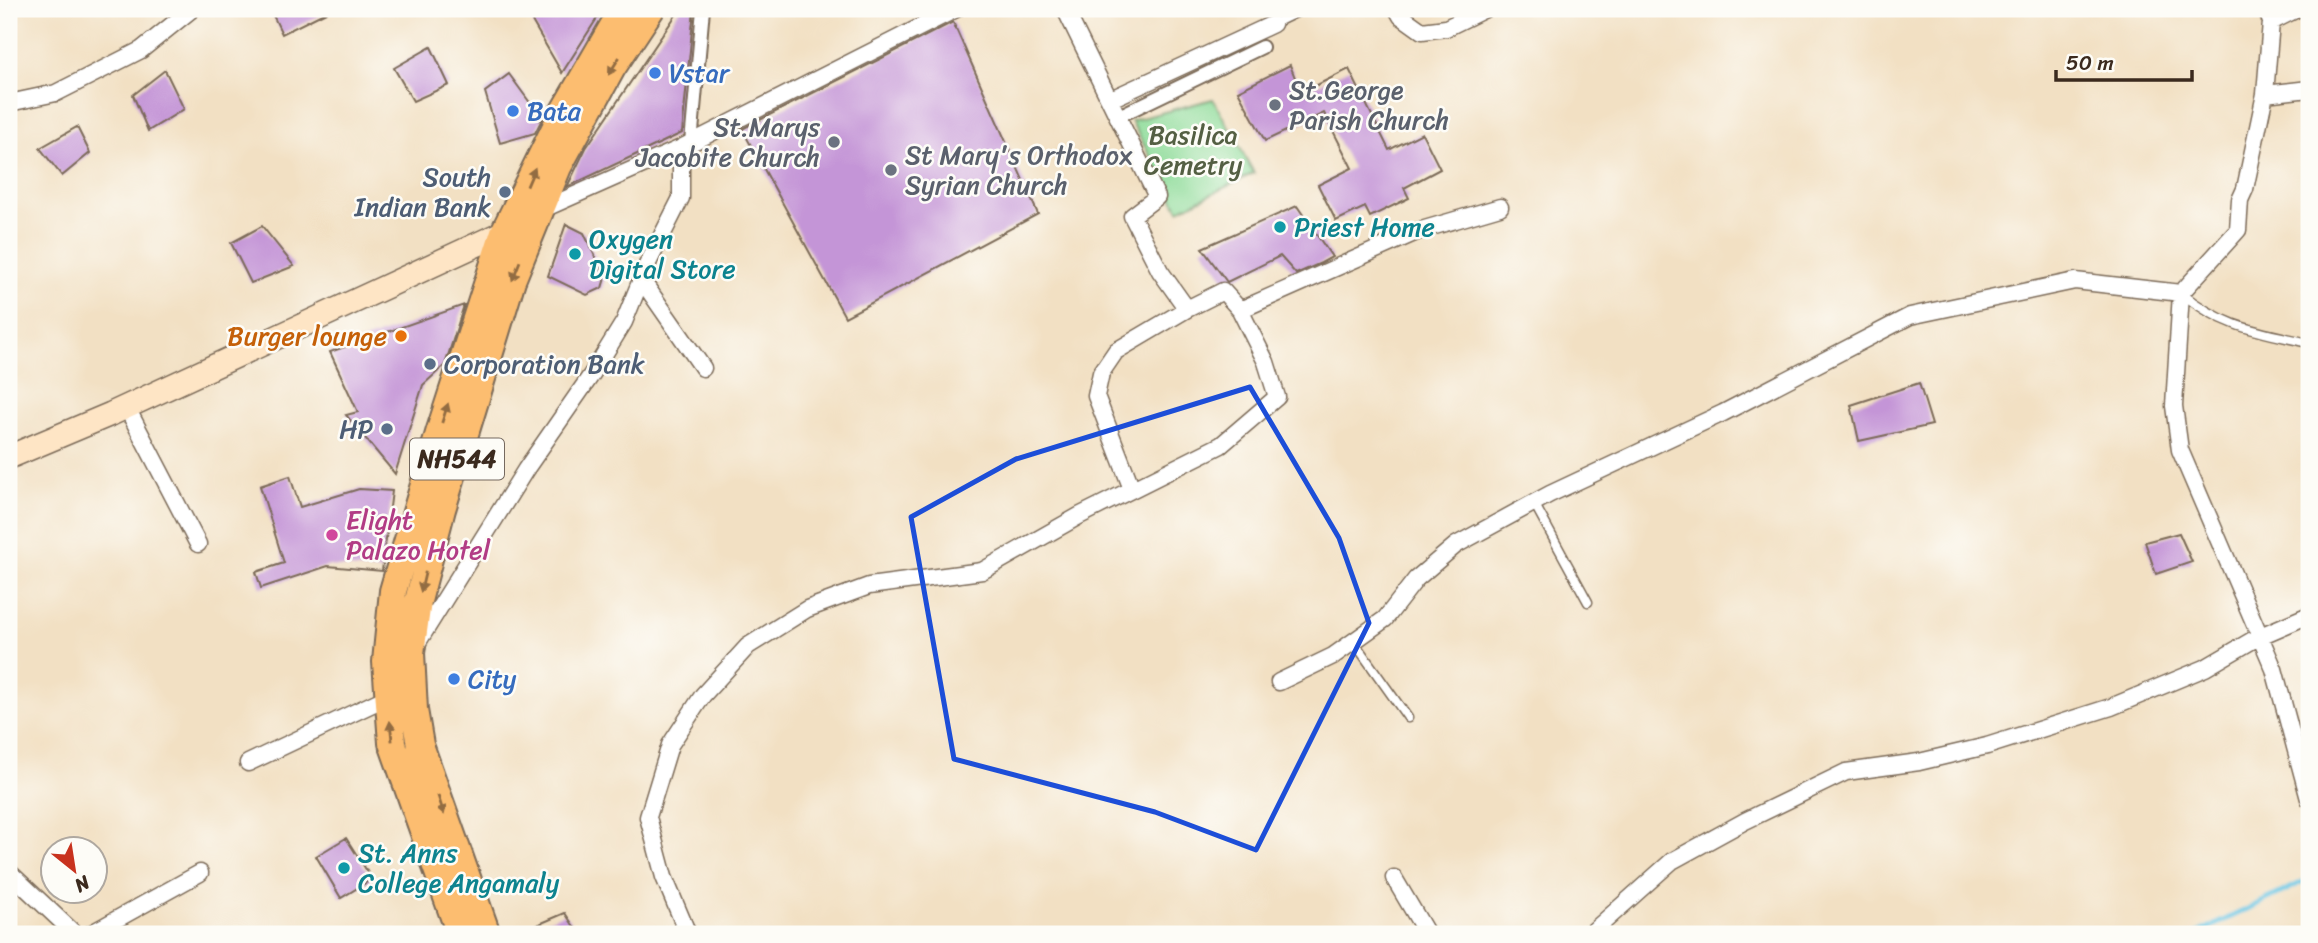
<svg xmlns="http://www.w3.org/2000/svg" width="2318" height="943" viewBox="0 0 2318 943" font-family="Sriracha,sans-serif">
  <style>
    .green { fill: #8edc9a; stroke: #64835c; stroke-width: 2 }
    .lines { fill: none; stroke-linecap: round; stroke-linejoin: round }
    .stream { stroke: #64c4e3; stroke-width: 5 }
    .building { fill: #c495d7 }
    .service-casing { stroke: #7b6a58; stroke-width: 11 }
    .pedestrian-casing { stroke: #7b6a58; stroke-width: 16 }
    .minor-casing { stroke: #7b6a58; stroke-width: 19 }
    .secondary-casing { stroke: #7b6a58; stroke-width: 26 }
    .trunk-casing { stroke: #7b6a58; stroke-width: 30 }
    .service { stroke: #fff; stroke-width: 8 }
    .pedestrian { stroke: #fff; stroke-width: 12 }
    .minor { stroke: #fff; stroke-width: 16 }
    .secondary { stroke: #fee5c5; stroke-width: 23 }
    .trunk { stroke: #fcbd6f; stroke-width: 26 }
    .oneway { fill: #926c42 }
    .marked { fill: none; stroke: #1d4ed8; stroke-width: 5; stroke-linejoin: round }
    .shop-dot { fill: #3f7fe0; stroke: #fdfcf7; stroke-width: 2.5 }
    .worship-dot { fill: #6b7280; stroke: #fdfcf7; stroke-width: 2.5 }
    .service-dot { fill: #5c6f8a; stroke: #fdfcf7; stroke-width: 2.5 }
    .culture-dot { fill: #0f9aa8; stroke: #fdfcf7; stroke-width: 2.5 }
    .food-dot { fill: #e8710a; stroke: #fdfcf7; stroke-width: 2.5 }
    .hotel-dot { fill: #d1479c; stroke: #fdfcf7; stroke-width: 2.5 }
    .labels { text-anchor: middle; dominant-baseline: central; stroke-width: 5; stroke-linejoin: round; paint-order: stroke }
    .shield { fill: #fdfcf7; stroke: #75695f; stroke-width: 2 }
    .shield-label { font-size: 24px; font-weight: bold; fill: #3b2a1e }
    .shop-label { font-size: 26px; fill: #366cbe; stroke: #fdfcf7; text-anchor: start }
    .worship-label { font-size: 26px; fill: #5b616d; stroke: #fdfcf7; text-anchor: start }
    .park-label { font-size: 26px; fill: #545f43; stroke: #fdfcf7 }
    .service-label { font-size: 26px; fill: #4e5e75; stroke: #fdfcf7; text-anchor: end }
    .culture-label { font-size: 26px; fill: #0d838f; stroke: #fdfcf7; text-anchor: start }
    .food-label { font-size: 26px; fill: #c56008; stroke: #fdfcf7; text-anchor: end }
    .hotel-label { font-size: 26px; fill: #b23c85; stroke: #fdfcf7; text-anchor: start }
  </style>
  <rect width="100%" height="100%" fill="#fdfcf7"/>
  <filter id="ink" filterUnits="userSpaceOnUse"><feTurbulence type="fractalNoise" baseFrequency=".0143" numOctaves="2"/><feDisplacementMap in="SourceGraphic" scale="14" xChannelSelector="R" yChannelSelector="G"/><feConvolveMatrix kernelMatrix="1 2 1 2 8 2 1 2 1" color-interpolation-filters="sRGB"/></filter>
  <filter id="wash" filterUnits="userSpaceOnUse"><feTurbulence type="fractalNoise" baseFrequency=".00686" numOctaves="4" result="noise"/><feDisplacementMap in="SourceGraphic" scale="28" xChannelSelector="R" yChannelSelector="G"/><feGaussianBlur stdDeviation="1.57" result="paint"/><feColorMatrix in="noise" values="0 0 0 0 0 0 0 0 0 0 0 0 0 0 0 0 0 1.4 0 .05"/><feComposite in="paint" operator="in"/></filter>
  <g filter="url(#wash)">
    <rect width="100%" height="100%" fill="#f2e0c3"/>
    <!-- green -->
    <path class="green" d="M1213,99l41,74 -75,37 -48,-89z"/>
    <g class="lines">
      <!-- stream -->
      <path class="stream" d="M2196,934l113,-55"/>
    </g>
    <g id="blocks">
      <!-- building -->
      <path class="building" d="M270,9h62l-50,25z
        M525,9h78l-41,64z
        M680,9h14l-12,124 -115,54 19,-39z
        M953,22l85,192 -193,103 -103,-188z
        M431,47l18,38 -36,16 -19,-33z
        M1290,65l11,28 48,-24 40,81 33,-17 18,36 -36,19 5,10 -39,19 -5,-10 -29,14 -18,-36 34,-17 -28,-55 -59,28 -27,-50z
        M165,70l19,39 -36,22 -15,-36z
        M509,74l33,45 -7,14 -35,10 -15,-51z
        M77,127l13,26 -28,23 -22,-28z
        M1297,206l35,51 -11,6 -25,11 -16,-18 -53,26 -25,-34z
        M566,224l18,9 21,45 -3,10 -15,7 -39,-19z
        M262,226l32,40 -43,17 -20,-40z
        M464,305l-19,60 -22,20 -28,89 -49,-59 12,-3 -28,-60z
        M1919,383l13,42 -73,16 -8,-36z
        M290,476l10,31 59,-18 33,2 -10,80 -54,-5 -67,22 -5,-16 28,-9 -24,-77z
        M2179,533l13,29 -36,12 -11,-32z
        M346,838l26,41 -31,19 -25,-42z
        M565,913l14,21h-63z"/>
    </g>
  </g>
  <g filter="url(#ink)">
    <use href="#blocks" fill-opacity="0" stroke="#7b6a58" stroke-width="2"/>
    <g class="lines">
      <defs>
        <path id="service" d="M1273,24l31,-15
          M2181,293c44,35 75,38 128,50
          M1534,503l54,99
          M1354,642l54,76"/>
        <path id="pedestrian" d="M1119,116l143,-69
          M691,143l12,-134"/>
        <path id="minor" d="M1065,9l92,188 -25,19 28,55 27,38 36,-18 17,19
          M1397,9l4,7 21,15 24,-3 39,-19
          M2266,9l5,13 26,-13
          M2271,22l-6,72 -20,95 -5,11 -2,30 -57,63 -7,113 6,44 94,219 35,130
          M2265,94l44,-5
          M1111,99l162,-75
          M9,103l47,-10 85,-43 51,-41
          M539,211l142,-63 275,-139
          M641,279l62,89
          M126,406l72,138
          M1132,489l-36,-93 5,-23 15,-22 71,-42
          M418,642l108,-173 66,-95 32,-52 23,-57 34,-67v-50
          M1279,682l54,-26 52,-37 31,-40 40,-34 94,-51 173,-81 187,-97 165,-35 106,12
          M248,763l139,-66
          M9,872l66,62
          M1394,878l33,56
          M90,934l110,-61
          M688,934l-24,-57 -16,-60 22,-72 33,-50 45,-49 59,-37 62,-23 113,-15 97,-55 142,-71 56,-48 -11,-35 -26,-52 181,-80 79,-23
          M1590,934l82,-73 73,-40 101,-49 73,-10 68,-16 124,-39 94,-39 53,-31 51,-22"/>
        <path id="secondary" d="M9,457l102,-43 393,-182"/>
        <path id="trunk" d="M460,934l-68,-191 -6,-81 7,-71 47,-161 64,-198 58,-118 61,-105
          M487,934l-67,-189 -6,-35 -3,-57 7,-52 24,-92 70,-229 46,-113 54,-99 39,-59"/>
      </defs>
      <!-- service casing -->
      <use href="#service" class="service-casing"/>
      <!-- pedestrian casing -->
      <use href="#pedestrian" class="pedestrian-casing"/>
      <!-- minor casing -->
      <use href="#minor" class="minor-casing"/>
      <!-- secondary casing -->
      <use href="#secondary" class="secondary-casing"/>
      <!-- trunk casing -->
      <use href="#trunk" class="trunk-casing"/>
      <!-- service -->
      <use href="#service" class="service"/>
      <!-- pedestrian -->
      <use href="#pedestrian" class="pedestrian"/>
      <!-- minor -->
      <use href="#minor" class="minor"/>
      <!-- secondary -->
      <use href="#secondary" class="secondary"/>
      <!-- trunk -->
      <use href="#trunk" class="trunk"/>
    </g>
    <!-- one-way arrows -->
    <defs><path id="oneway-solid" d="M-6-.8H1V-3.2L6.5 0L1 3.2V.8H-6Z" transform="scale(1.75)"/></defs>
    <g class="oneway">
      <use href="#oneway-solid" transform="translate(614 66) rotate(122)"/>
      <use href="#oneway-solid" transform="translate(531 177) rotate(-67)"/>
      <use href="#oneway-solid" transform="translate(516 271) rotate(112)"/>
      <use href="#oneway-solid" transform="translate(445 413) rotate(-72)"/>
      <use href="#oneway-solid" transform="translate(423 582) rotate(103)"/>
      <use href="#oneway-solid" transform="translate(391 731) rotate(-96)"/>
      <use href="#oneway-solid" transform="translate(441 805) rotate(72)"/>
    </g>
  </g>
  <!-- marked area -->
  <path class="marked" d="M1250,387l89,151 30,85 -113,227 -101,-38 -201,-53 -43,-242 105,-58z"/>
  <!-- markers -->
  <g class="shop-dot">
    <circle cx="655" cy="73" r="7"/>
    <circle cx="513" cy="111" r="7"/>
    <circle cx="454" cy="679" r="7"/>
  </g>
  <g class="worship-dot">
    <circle cx="1275" cy="105" r="7"/>
    <circle cx="834" cy="142" r="7"/>
    <circle cx="891" cy="170" r="7"/>
  </g>
  <g class="service-dot">
    <circle cx="505" cy="192" r="7"/>
    <circle cx="430" cy="364" r="7"/>
    <circle cx="387" cy="429" r="7"/>
  </g>
  <g class="culture-dot">
    <circle cx="1280" cy="227" r="7"/>
    <circle cx="575" cy="254" r="7"/>
    <circle cx="344" cy="868" r="7"/>
  </g>
  <circle class="food-dot" cx="401" cy="336" r="7"/>
  <circle class="hotel-dot" cx="332" cy="535" r="7"/>
  <g class="labels">
    <!-- shield labels -->
    <rect class="shield" x="410" y="438.5" width="94" height="41" rx="5"/>
    <g class="shield-label">
      <text x="457" y="459">NH544</text>
    </g>
    <!-- shop labels -->
    <g class="shop-label">
      <text x="669" y="73">Vstar</text>
      <text x="527" y="111">Bata</text>
      <text x="468" y="679">City</text>
    </g>
    <!-- worship labels -->
    <g class="worship-label">
      <text x="1289" y="90">St.George<tspan x="1289" dy="30">Parish Church</tspan></text>
      <text x="820" y="127" text-anchor="end">St.Marys<tspan x="820" dy="30">Jacobite Church</tspan></text>
      <text x="905" y="155">St Mary's Orthodox<tspan x="905" dy="30">Syrian Church</tspan></text>
    </g>
    <!-- park labels -->
    <g class="park-label">
      <text x="1193" y="135">Basilica<tspan x="1193" dy="30">Cemetry</tspan></text>
    </g>
    <!-- service labels -->
    <g class="service-label">
      <text x="491" y="177">South<tspan x="491" dy="30">Indian Bank</tspan></text>
      <text x="444" y="364" text-anchor="start">Corporation Bank</text>
      <text x="373" y="429">HP</text>
    </g>
    <!-- culture labels -->
    <g class="culture-label">
      <text x="1294" y="227">Priest Home</text>
      <text x="589" y="239">Oxygen<tspan x="589" dy="30">Digital Store</tspan></text>
      <text x="358" y="853">St. Anns<tspan x="358" dy="30">College Angamaly</tspan></text>
    </g>
    <!-- food labels -->
    <g class="food-label">
      <text x="387" y="336">Burger lounge</text>
    </g>
    <!-- hotel labels -->
    <g class="hotel-label">
      <text x="346" y="520">Elight<tspan x="346" dy="30">Palazo Hotel</tspan></text>
    </g>
  </g>
  <!-- margin -->
  <rect width="2318" height="943" fill="none" stroke="#fdfcf7" stroke-width="35"/>
  <!-- north arrow -->
  <g transform="translate(74 870) rotate(150)"><circle r="33" fill="#fdfcf7" stroke="#afa8a0" stroke-width="2"/>
  <path d="M0-5L12 26L0 18L-12 26Z" fill="#c8321e"/>
  <text y="-10" font-size="19" font-weight="bold" text-anchor="middle" fill="#3b2a1e">N</text>
  </g>
  <!-- scale -->
  <path d="M2056 70v10h136v-10" fill="none" stroke="#3b2a1e" stroke-width="3.5"/>
  <text x="2066" y="70" font-size="21" fill="#3b2a1e" stroke="#fdfcf7" stroke-width="5" paint-order="stroke">50 m</text>
</svg>
